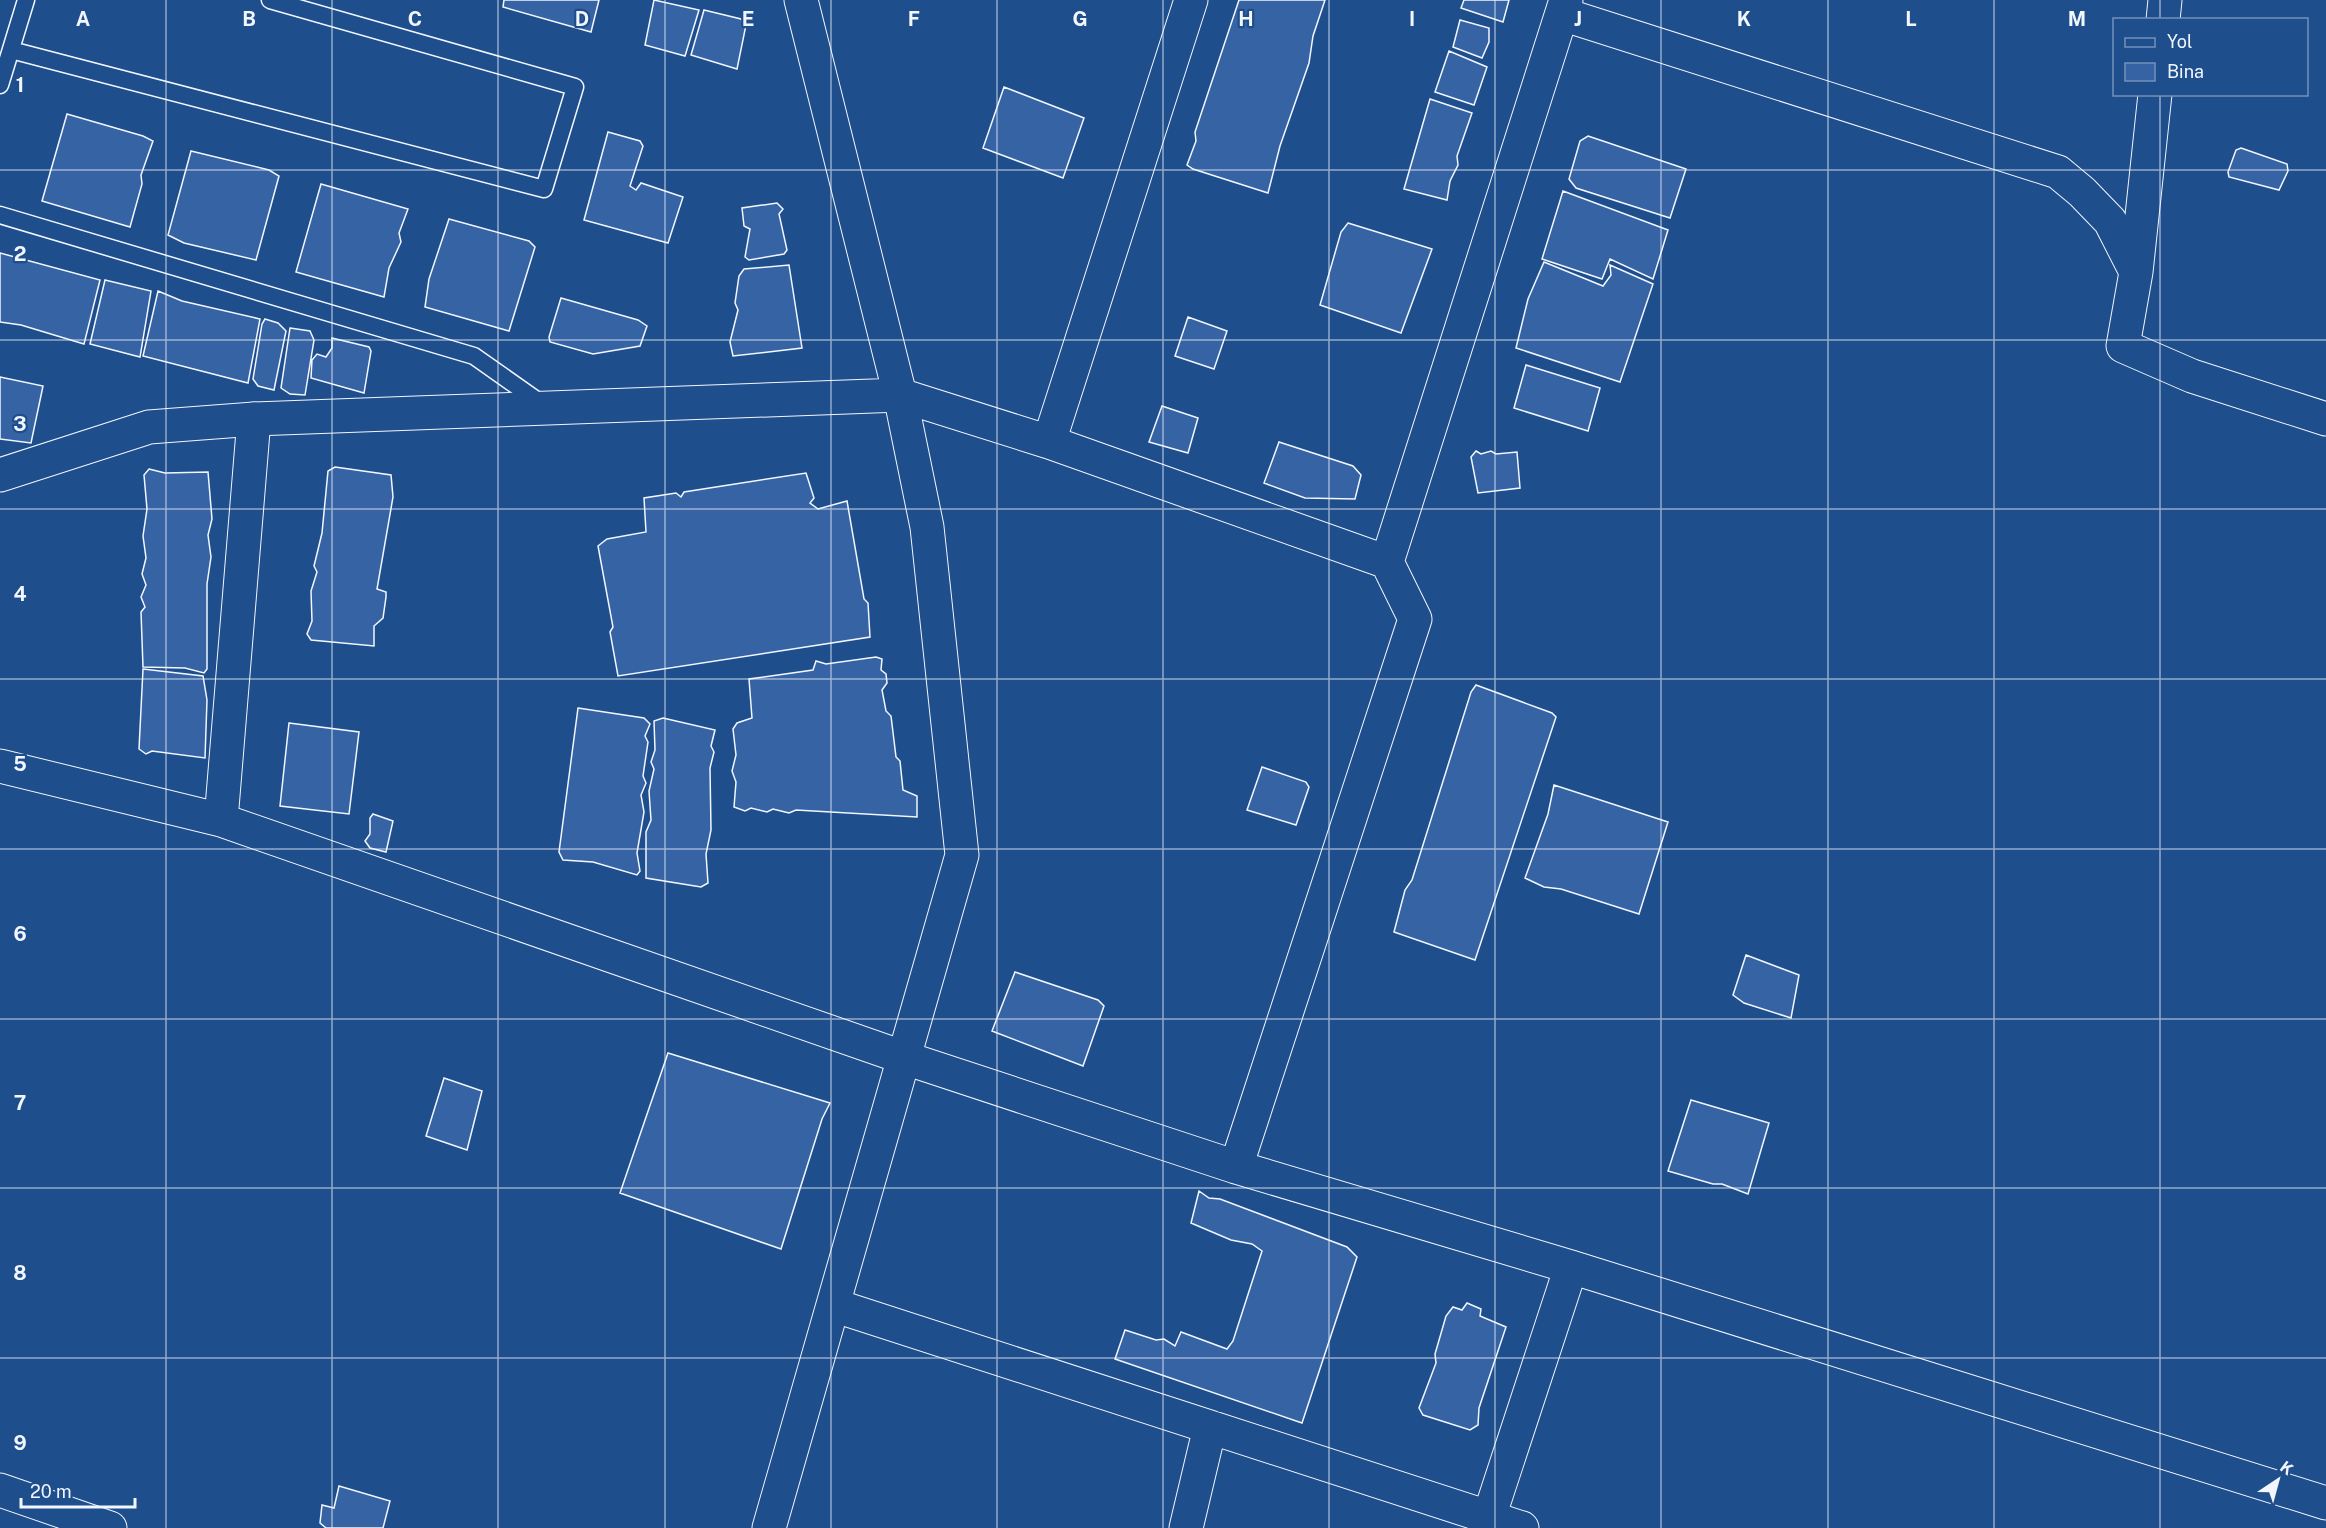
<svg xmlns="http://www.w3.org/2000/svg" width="2326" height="1528" viewBox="0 0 2326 1528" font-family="'Public Sans',sans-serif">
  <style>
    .building { fill: #3563a3; stroke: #f2f6ff; stroke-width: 1.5 }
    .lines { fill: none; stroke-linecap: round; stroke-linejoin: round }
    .lane-casing { stroke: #f2f6ff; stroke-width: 19 }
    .street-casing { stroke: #f2f6ff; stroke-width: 35 }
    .secondary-casing { stroke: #f2f6ff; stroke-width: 35 }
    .lane { stroke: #1f4e8c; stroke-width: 16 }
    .street { stroke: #1f4e8c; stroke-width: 33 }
    .secondary { stroke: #1f4e8c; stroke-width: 33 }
    .grid { fill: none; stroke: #f2f6ff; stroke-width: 1.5; stroke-opacity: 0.55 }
    .grid-label { font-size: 20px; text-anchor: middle; font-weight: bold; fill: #f2f6ff; stroke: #1f4e8c; stroke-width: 4.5; stroke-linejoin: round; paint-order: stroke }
  </style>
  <rect width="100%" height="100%" fill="#1f4e8c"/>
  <!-- building -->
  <path class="building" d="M504,0h95l-8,32 -88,-25z
    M654,0l45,10 -14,46 -40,-11z
    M1239,0h86l-12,36 -4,27 -29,83 -12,47 -75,-24 -6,-4 9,-24 -1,-9z
    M1464,0h45l-6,22 -42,-14z
    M704,10l37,9 5,6 -9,44 -46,-14z
    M1460,20l29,8v14l-7,16 -29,-11z
    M1449,51l38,16 -13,38 -39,-13z
    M1004,87l80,31 -21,60 -80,-30z
    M1430,99l42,14 -15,43 1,9 -8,16 -3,19 -43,-11z
    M67,114l76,22 10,5 -12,34 1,9 -12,43 -88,-26z
    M608,132l32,9 3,5 -13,40 6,4 5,-7 42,14 -15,46 -84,-23z
    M1588,136l98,33 -16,49 -94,-30 -7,-9 11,-38z
    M2241,148l46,16 1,7 -9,19 -50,-13 -1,-5 8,-22z
    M191,151l78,19 10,6 -23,84 -72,-17 -16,-8z
    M321,184l87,25 -9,24 2,9 -12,26 -5,29 -88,-25z
    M1563,191l105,39 -15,49 -43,-20 -8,20 -60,-20z
    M777,203l6,6 -4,5 8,36 -3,4 -35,6 -4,-3 5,-28 -6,-3 -2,-18z
    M449,219l80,22 6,6 -26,84 -84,-24 4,-28z
    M1348,223l84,26 -31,84 -81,-28 21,-73z
    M0,253l100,27 -16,64 -63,-19 -21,-3z
    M1544,262l59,24 8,-11 -1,-10 43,19 -33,98 -104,-34 12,-49z
    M789,265l13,83 -69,8 -3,-14 8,-32 -3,-7 4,-27 5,-7z
    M105,280l46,11 -11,66 -50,-13z
    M158,291l24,10 78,18 -12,64 -105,-27z
    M561,298l77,22 9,6 -7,20 -47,8 -43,-12 -1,-5z
    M1188,317l39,14 -13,38 -39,-13z
    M265,319l13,4 8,8 -12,59 -16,-4 -5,-7 9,-55z
    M290,328l20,3 4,9 -9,55 -15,-1 -9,-6z
    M332,338l37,9 2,4 -7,42 -53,-15 1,-18 5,-6 9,3 6,-9z
    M1526,365l74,23 -12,43 -74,-23z
    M0,377l43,9 -12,57 -31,-4z
    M1162,406l36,12 -10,35 -39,-11z
    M1279,442l74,24 8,9 -6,24 -50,-1 -41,-15z
    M1476,451l5,3 10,-3 5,3 21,-2 3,36 -42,5 -7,-36z
    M335,467l56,8 2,22 -16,92 9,3v5l-3,21 -9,8v20l-63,-6 -4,-6 5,-13 -1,-30 6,-19 -3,-6 8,-33 6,-62z
    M149,469l16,4 43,-1 4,47 -4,16 3,22 -4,27v85l-3,4 -19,-5 -42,-1 -2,-55 4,-5 -4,-10 5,-12 -4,-11 4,-16 -3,-22 4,-27 -3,-34z
    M806,473l8,25 -4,5 8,6 29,-8 17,98 4,4 2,34 -252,39 -8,-44 3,-5 -15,-81 9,-7 39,-7 -2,-34 32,-5 5,4 3,-5z
    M876,657l6,2 -1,11 5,4 1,9 -5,7 4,21 5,5 5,41 4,4 3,29 14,6v21l-121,-7 -7,3 -16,-4 -6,3 -16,-4 -6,3 -11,-4 2,-25 -4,-11 4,-16 -3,-26 4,-6 15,-5 -3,-39 64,-9 3,-9 10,3z
    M143,669l60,7 4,24 -2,58 -53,-7 -6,3 -7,-5z
    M1476,685l76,28 4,4 -81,243 -81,-28 11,-42 7,-10 59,-188z
    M578,708l66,10 6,6 -5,12 3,6 -5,34 3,7 -5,12 3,17 -7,41 3,18 -3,4 -44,-13 -30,-2 -4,-8z
    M663,718l52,12 -4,16 3,6 -4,16 1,62 -5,24 2,29 -7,4 -55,-9v-46l5,-12 -2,-29 5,-22 -3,-7 4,-12 -1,-29z
    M289,723l70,9 -10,82 -69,-8z
    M1262,767l44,15 3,5 -13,38 -49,-15z
    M1554,785l114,37 -29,92 -78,-25 -17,-2 -19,-9 23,-64z
    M373,814l20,7 -7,31 -16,-4 -5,-7 5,-7v-16z
    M1746,955l53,20 -8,43 -47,-15 -11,-8z
    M1015,972l83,28 6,6 -21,60 -91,-35z
    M668,1053l162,50 -8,16 -41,130 -161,-56z
    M444,1078l38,13 -15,59 -41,-14z
    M1691,1100l78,23 -21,71 -26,-10h-9l-45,-13z
    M1199,1191l10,7 11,1 127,48 10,10 -55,166 -187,-64 10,-29 31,10 8,-1 11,7 6,-14 46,17 6,-8 29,-90 -10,-7 -21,-4 -40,-17z
    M1467,1303l14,6 -1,7 26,11 -27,81 -1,17 -8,5 -47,-15 -4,-7 17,-45 -1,-9 11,-38 7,-9 9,3z
    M339,1486l51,15 -7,27h-57l-6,-5 2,-18 12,3z"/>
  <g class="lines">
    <defs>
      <path id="lane" d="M11,50l533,139 31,-102 -305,-87
        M0,85l26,-85
        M0,215l474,141 71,50"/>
      <path id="street" d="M1562,14l496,158 24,20 28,29 26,51 -13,74 69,30 134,43
        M2163,20l2,-20
        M2136,272l19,-178
        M1049,442l142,-442
        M0,766l221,54 684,238 331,109 335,100 755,236
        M221,820l33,-401
        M1236,1167l179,-548 -28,-57 179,-562
        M833,1305l689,223
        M0,1490l110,38
        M1489,1517l82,-250
        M769,1528l193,-673 -35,-328 -27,-132 149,47 338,120
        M1186,1528l24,-101"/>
      <path id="secondary" d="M0,475l149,-48 105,-8 646,-24 -99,-395"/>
    </defs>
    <!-- lane casing -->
    <use href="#lane" class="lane-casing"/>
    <!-- street casing -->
    <use href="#street" class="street-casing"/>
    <!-- secondary casing -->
    <use href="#secondary" class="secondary-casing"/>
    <!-- lane -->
    <use href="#lane" class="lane"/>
    <!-- street -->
    <use href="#street" class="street"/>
    <!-- secondary -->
    <use href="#secondary" class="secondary"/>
  </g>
  <!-- grid -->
  <path class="grid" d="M166,0v1528M332,0v1528M498,0v1528M665,0v1528M831,0v1528M997,0v1528M1163,0v1528M1329,0v1528M1495,0v1528M1661,0v1528M1828,0v1528M1994,0v1528M2160,0v20M2160,94v1434M0,170h2326M0,340h2326M0,509h2326M0,679h2326M0,849h2326M0,1019h2326M0,1188h2326M0,1358h2326"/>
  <g class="grid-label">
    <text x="83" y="26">A</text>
    <text x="249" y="26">B</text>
    <text x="415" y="26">C</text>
    <text x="582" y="26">D</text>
    <text x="748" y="26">E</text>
    <text x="914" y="26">F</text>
    <text x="1080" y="26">G</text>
    <text x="1246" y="26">H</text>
    <text x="1412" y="26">I</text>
    <text x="1578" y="26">J</text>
    <text x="1744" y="26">K</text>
    <text x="1911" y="26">L</text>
    <text x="2077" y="26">M</text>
    <text x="20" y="92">1</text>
    <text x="20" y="261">2</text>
    <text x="20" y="431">3</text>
    <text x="20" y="601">4</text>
    <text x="20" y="771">5</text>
    <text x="20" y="941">6</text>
    <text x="20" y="1110">7</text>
    <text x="20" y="1280">8</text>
    <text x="20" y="1450">9</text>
  </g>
  <!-- legend -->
  <rect x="2113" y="18" width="195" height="78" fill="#1f4e8c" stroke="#7391ba" stroke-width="1.5"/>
  <rect x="2125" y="38" width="30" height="9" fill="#1f4e8c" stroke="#7391ba" stroke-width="1.5"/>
  <text x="2167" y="48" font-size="18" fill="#f2f6ff">Yol</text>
  <rect x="2125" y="63" width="30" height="18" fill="#3563a3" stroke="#7391ba" stroke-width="1.5"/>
  <text x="2167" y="78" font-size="18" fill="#f2f6ff">Bina</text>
  <!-- north arrow -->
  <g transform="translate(2278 1480) rotate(36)" stroke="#1f4e8c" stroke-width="4.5" paint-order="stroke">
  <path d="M0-4.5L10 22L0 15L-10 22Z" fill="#f2f6ff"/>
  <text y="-9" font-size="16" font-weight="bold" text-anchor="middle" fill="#f2f6ff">K</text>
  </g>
  <!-- scale -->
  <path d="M21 1498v9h114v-9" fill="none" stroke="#f2f6ff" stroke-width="3"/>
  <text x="30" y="1498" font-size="18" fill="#f2f6ff" stroke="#1f4e8c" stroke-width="4.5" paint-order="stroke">20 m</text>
</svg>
